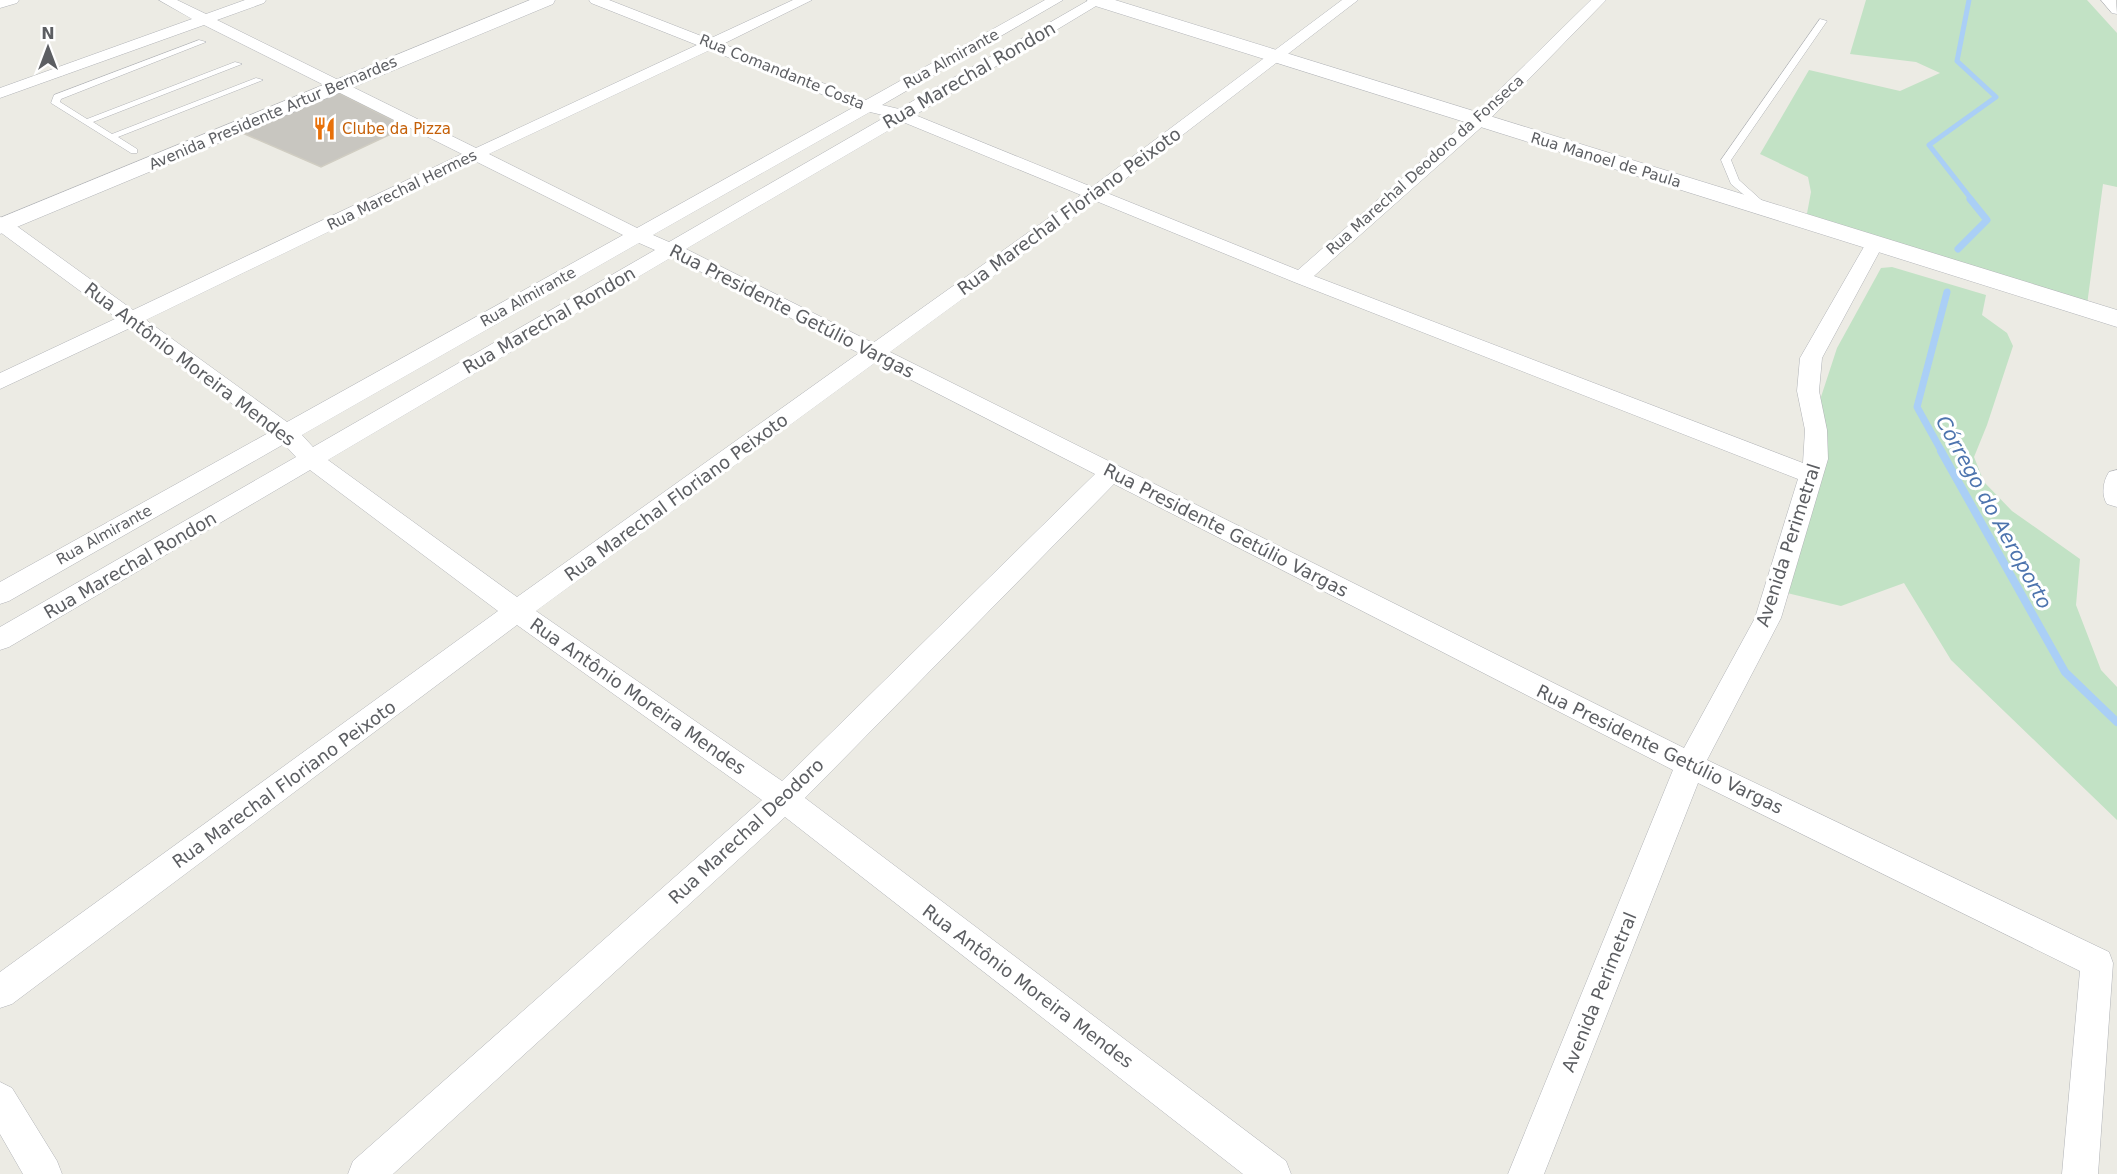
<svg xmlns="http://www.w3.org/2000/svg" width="2117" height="1174" viewBox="0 0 2117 1174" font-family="'DejaVu Sans',sans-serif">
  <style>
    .green { fill: #c2e2c5 }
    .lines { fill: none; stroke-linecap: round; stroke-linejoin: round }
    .stream-far2 { stroke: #aacff6; stroke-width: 5 }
    .stream-far1 { stroke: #aacff6; stroke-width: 7 }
    .stream { stroke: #aacff6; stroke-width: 8 }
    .building { fill: #c8c6c0; stroke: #d0cdc2; stroke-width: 1.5 }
    .lane-casing { stroke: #b1b3b7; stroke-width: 1 }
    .street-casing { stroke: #b1b3b7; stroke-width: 1 }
    .secondary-casing { stroke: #b3b5b9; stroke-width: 1 }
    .lane { fill: #fff; fill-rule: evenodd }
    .street { fill: #fff; fill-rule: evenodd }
    .secondary { fill: #fff; fill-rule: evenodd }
    .labels { text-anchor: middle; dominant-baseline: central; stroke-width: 6; stroke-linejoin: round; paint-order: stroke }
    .far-street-label { font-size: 15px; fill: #5c5e62; stroke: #fff }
    .far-food-label { font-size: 15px; fill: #c56008; stroke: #fff; text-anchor: start }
    .street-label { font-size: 18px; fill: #5c5e62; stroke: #fff }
    .water-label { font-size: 20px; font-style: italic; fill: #4d74ae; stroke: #fff }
  </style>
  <rect width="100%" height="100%" fill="#ecebe4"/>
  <!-- green -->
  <path class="green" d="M1866,0h221l30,33v154l-14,-3 -16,121 -281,-86 5,-27 -3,-15 -48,-23 49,-84 91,21 40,-18 -24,-11 -66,-8z
    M1892,267l94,28 -4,20 25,18 6,13 -26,79 -13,32 10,25 28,29 68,48 -4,46 25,65 16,17v133l-166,-160 -47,-77 -63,23 -54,-13 33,-193 17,-52 44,-80z"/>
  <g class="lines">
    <!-- stream-far2 -->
    <path class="stream-far2" d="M1969,0l-12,61 39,36 -67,48 43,55"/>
    <!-- stream-far1 -->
    <path class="stream-far1" d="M1958,249l29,-29 -17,-21
      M1942,452l-25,-45 30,-115"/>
    <!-- stream -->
    <path class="stream" d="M1941,451l124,221 52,50"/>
  </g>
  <!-- building -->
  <path class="building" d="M337,92l69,35 -85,40 -81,-35z"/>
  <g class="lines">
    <defs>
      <path id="lane" d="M1820,19l7,2 -96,139 8,20 30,27 -8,2 -30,-25 -10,-24z
        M199,40l7,2 -145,57 -1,3 27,17 148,-57 7,2 -149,58 19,12 144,-56 7,2 -145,57 19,12v4h-6l-80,-50 3,-8z"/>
      <path id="street" d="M0,0h19l-2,3 -17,5z
        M159,0h18l29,14 39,-14h21l-2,3 -47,17 259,128 221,-103 -106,-42 -2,-3h20l100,39 84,-39h19l-89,44 143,56 179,-100h18l-181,105 17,4 190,-109h17l-191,115 177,72 250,-187h16l-251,193 191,77 175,-154 118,-116h15l-121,124 -171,152 489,187 2,-33 -8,-39 3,-33 65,-113 2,-4h14l2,4 -61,113 -3,33 8,39 1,29 -47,159 -74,142 402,192 4,11 -15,211h-36l18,-203 -382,-188 -154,391h-36l165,-404 -559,-286 -309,314 481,363 5,13h-48l-458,-357 -392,357h-45l5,-13 409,-361 -245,-175 -505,379 -12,4v-36l498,-361 -188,-141 -301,177 -9,3v-23l296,-170 -12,-13 -275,157 -9,3v-22l270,-150 -140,-104 -130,61v-16l117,-55 -117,-86v-15l7,2 126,91 329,-156 -258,-129 -204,73v-10l192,-69zM710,50l144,57 -217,121 -148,-74zM870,112l17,4 -218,126 -16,-7zM903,122l178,73 -208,148 -187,-94zM475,161l148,74 -336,187 -141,-102zM1096,201l198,81 504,197 -43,139 -71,130 -794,-396zM639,243l16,7 -342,197 -11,-12zM672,257l187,96 -342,244 -189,-137zM876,362l219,112 -313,307 -246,-170z
        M2101,0h15l1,14 -5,-1z
        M2117,470v37l-10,-3c-6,-9 -4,-23 2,-32z
        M0,1082l12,6 45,73 5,13h-39l-23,-40z"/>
      <path id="secondary" d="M530,0h25l-2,4 -553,230v-16z
        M1087,0h28l1002,310v17l-1028,-323z"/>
    </defs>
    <!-- lane casing -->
    <use href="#lane" class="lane-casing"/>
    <!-- street casing -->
    <use href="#street" class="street-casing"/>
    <!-- secondary casing -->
    <use href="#secondary" class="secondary-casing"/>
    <!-- lane -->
    <use href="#lane" class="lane"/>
    <!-- street -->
    <use href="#street" class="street"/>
    <!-- secondary -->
    <use href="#secondary" class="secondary"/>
  </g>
  <!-- icons -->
  <defs>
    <symbol id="restaurant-bare" viewBox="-9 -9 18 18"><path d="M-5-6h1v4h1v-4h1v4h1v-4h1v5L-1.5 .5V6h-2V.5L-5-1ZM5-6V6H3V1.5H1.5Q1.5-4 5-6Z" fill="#e8710a" stroke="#fff" stroke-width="2.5" paint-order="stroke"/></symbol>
  </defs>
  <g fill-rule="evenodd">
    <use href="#restaurant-bare" x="308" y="112" width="33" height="33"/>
  </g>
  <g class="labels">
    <!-- far-street labels -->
    <g class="far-street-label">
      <text transform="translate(951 59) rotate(-29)">Rua Almirante</text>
      <text transform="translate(782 72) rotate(22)">Rua Comandante Costa</text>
      <text transform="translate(273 113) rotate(-23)">Avenida Presidente Artur Bernardes</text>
      <text transform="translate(1606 160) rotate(17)">Rua Manoel de Paula</text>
      <text transform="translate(1425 165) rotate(-42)">Rua Marechal Deodoro da Fonseca</text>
      <text transform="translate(402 190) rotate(-26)">Rua Marechal Hermes</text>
      <text transform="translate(528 297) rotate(-29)">Rua Almirante</text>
      <text transform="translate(104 535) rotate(-29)">Rua Almirante</text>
    </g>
    <!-- far-food labels -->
    <g class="far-food-label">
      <text x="342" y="129">Clube da Pizza</text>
    </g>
    <!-- street labels -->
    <g class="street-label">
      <text transform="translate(969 75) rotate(-30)">Rua Marechal Rondon</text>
      <text transform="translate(1069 211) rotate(-36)">Rua Marechal Floriano Peixoto</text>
      <text transform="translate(792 311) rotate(27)">Rua Presidente Getúlio Vargas</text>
      <text transform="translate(549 320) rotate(-30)">Rua Marechal Rondon</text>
      <text transform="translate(190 364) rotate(37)">Rua Antônio Moreira Mendes</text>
      <text transform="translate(676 497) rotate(-36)">Rua Marechal Floriano Peixoto</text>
      <text transform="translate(1226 530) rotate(27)">Rua Presidente Getúlio Vargas</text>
      <text transform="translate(1788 545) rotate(-72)">Avenida Perimetral</text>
      <text transform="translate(130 565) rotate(-30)">Rua Marechal Rondon</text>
      <text transform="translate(638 696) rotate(35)">Rua Antônio Moreira Mendes</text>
      <text transform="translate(1660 749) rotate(26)">Rua Presidente Getúlio Vargas</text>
      <text transform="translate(284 784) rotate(-36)">Rua Marechal Floriano Peixoto</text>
      <text transform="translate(746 831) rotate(-43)">Rua Marechal Deodoro</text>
      <text transform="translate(1028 986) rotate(37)">Rua Antônio Moreira Mendes</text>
      <text transform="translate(1599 992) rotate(-68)">Avenida Perimetral</text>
    </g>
    <!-- water labels -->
    <g class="water-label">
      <text transform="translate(1994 512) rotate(61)">Córrego do Aeroporto</text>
    </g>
  </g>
  <!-- north arrow -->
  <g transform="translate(48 48)" stroke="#ffffff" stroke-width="4.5" paint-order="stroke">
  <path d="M0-4.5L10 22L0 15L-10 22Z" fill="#5c5e62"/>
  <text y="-9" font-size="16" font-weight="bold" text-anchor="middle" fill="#5c5e62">N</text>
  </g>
</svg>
